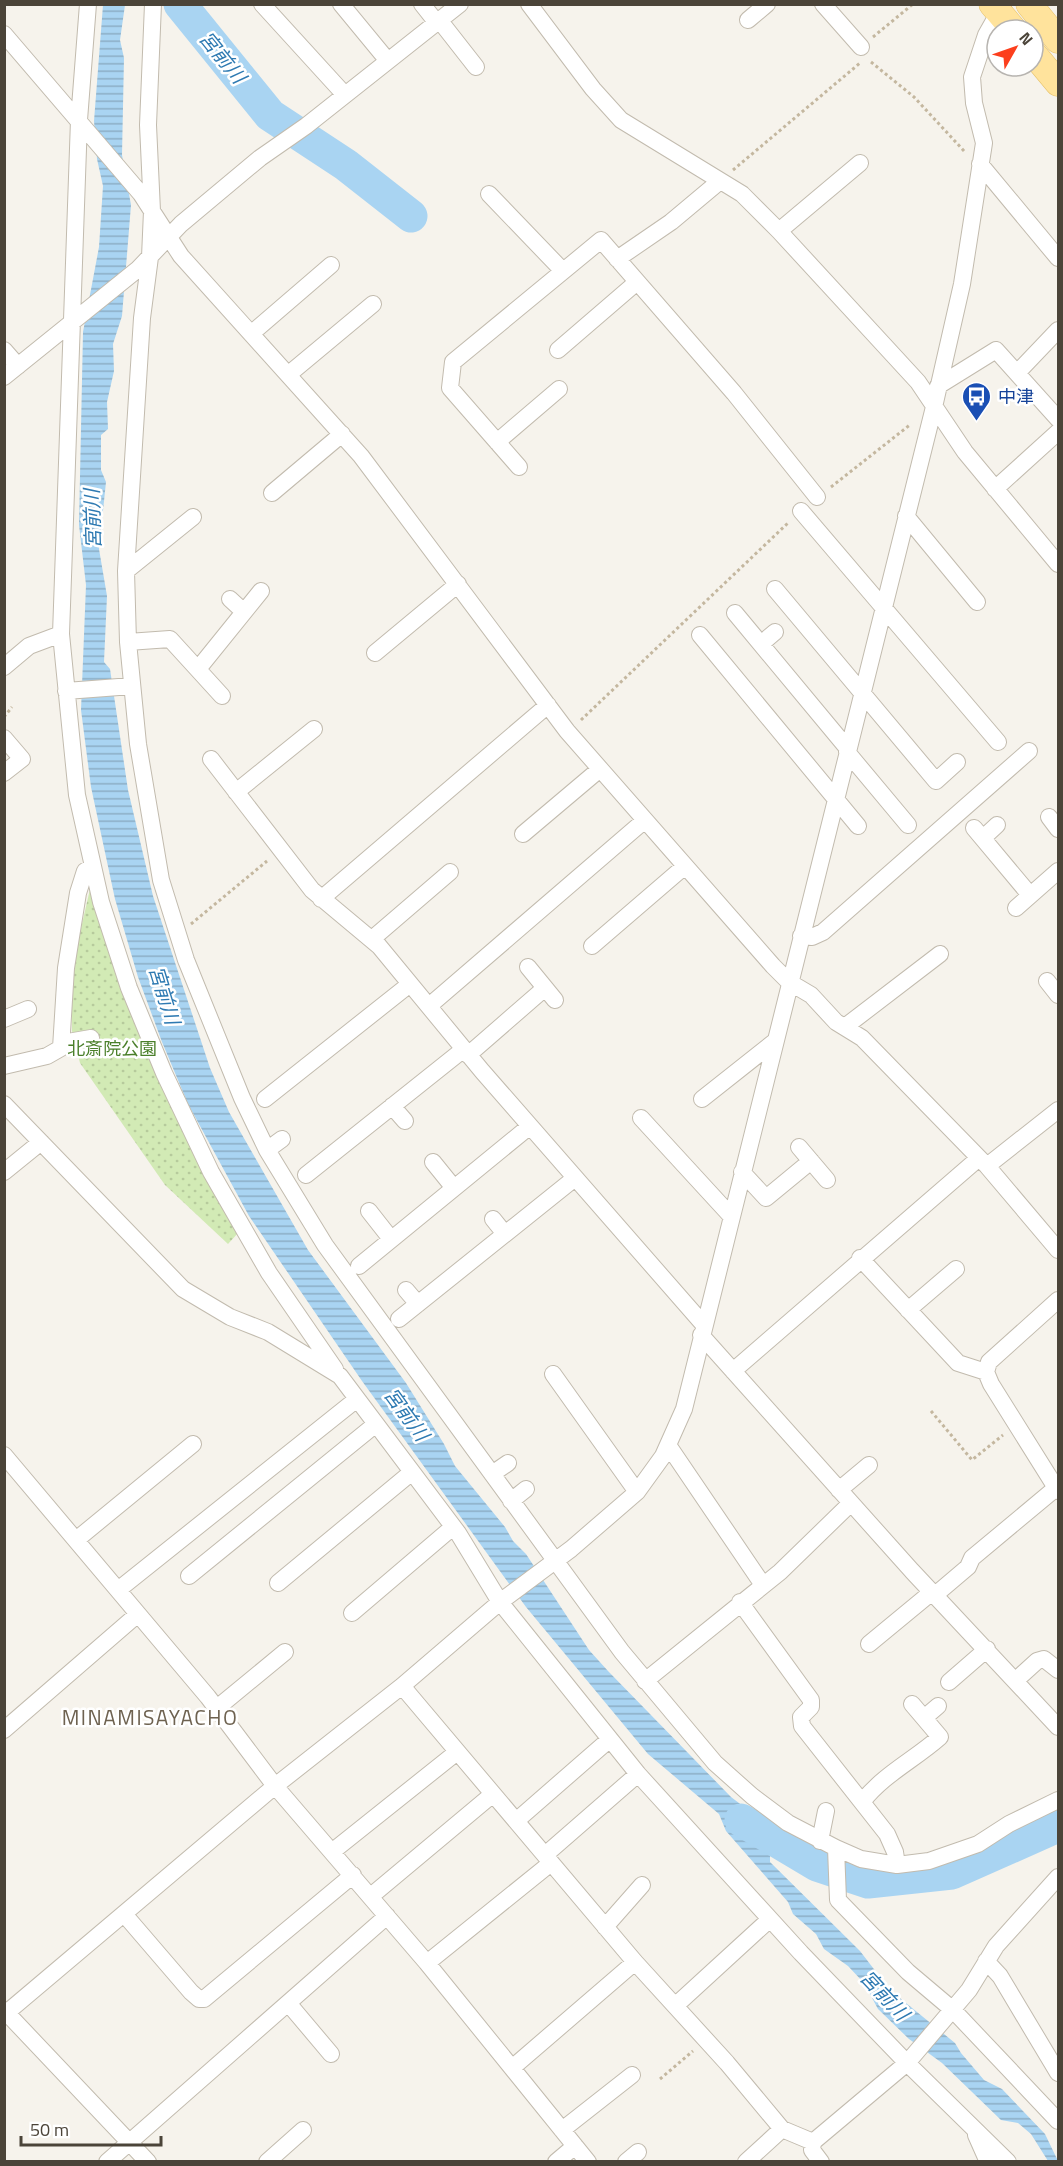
<svg xmlns="http://www.w3.org/2000/svg" width="1063" height="2166" viewBox="0 0 1063 2166" font-family="'Titillium Web','Noto Sans JP',sans-serif">
  <style>
    .park { fill: url(#park-dots) }
    .water { fill: url(#water-rules) }
    .lines { fill: none; stroke-linecap: round; stroke-linejoin: round }
    .river { stroke: #a9d4f2; stroke-width: 33 }
    .street-casing { stroke: #c2bbae; stroke-width: 18 }
    .primary-casing { stroke: #e6c16a; stroke-width: 27 }
    .path { stroke: #c4b79f; stroke-width: 3; stroke-dasharray: 3 3; stroke-linecap: butt }
    .street { stroke: #fff; stroke-width: 16 }
    .primary { stroke: #ffe39c; stroke-width: 26 }
    .labels { text-anchor: middle; dominant-baseline: central; stroke-width: 5; stroke-linejoin: round; paint-order: stroke }
    .transit-label { font-size: 18px; fill: #164399; stroke: #fff; text-anchor: start }
    .park-label { font-size: 18px; fill: #4a7f2a; stroke: #fff }
    .water-label { font-size: 20px; font-style: italic; fill: #2e7ab2; stroke: #fff }
    .quarter-label { font-size: 21px; letter-spacing: 1.5px; fill: #6e6250; stroke: #fff }
  </style>
  <defs>
    <pattern id="park-dots" width="8" height="8" patternUnits="userSpaceOnUse" patternTransform="scale(1.5)"><rect width="8" height="8" fill="#d2eab5"/><path d="M2 2h.1M6 6h.1" fill="none" stroke="#b6ca9c" stroke-width="1.8" stroke-linecap="round"/></pattern>
    <pattern id="water-rules" width="6" height="5" patternUnits="userSpaceOnUse" patternTransform="scale(1.5)"><rect width="6" height="5" fill="#a9d4f2"/><path d="M0 2.5h6" fill="none" stroke="#8caec5"/></pattern>
  </defs>
  <rect width="100%" height="100%" fill="#f6f3ec"/>
  <!-- park -->
  <path class="park" d="M90,889l149,343 -11,12 -63,-59 -85,-122 -8,-32 -1,-59z"/>
  <!-- water -->
  <path class="water" d="M103,5h22l-5,35 4,18 -2,97 9,50 -9,111 -9,28 1,27 -7,31 1,27 -7,6v35l5,12 -7,67 8,47 -3,66 6,7 18,121 25,106 57,172 19,44 79,138 98,133 38,61 11,22 50,61 8,14 13,13 63,96 19,21 123,126 54,41 -15,15v9l90,89 30,39 65,53 6,10 23,27 18,9 43,45 13,27h-10l-17,-27 -13,-11 -17,-3 -59,-57 -33,-24 -31,-30 -14,-26 -16,-17 -24,-17 -8,-15 -23,-20 -5,-12 -62,-71 -7,-17 -71,-60 -122,-147 -164,-226 -113,-165 -61,-112 -26,-62 -24,-65 -23,-78 -24,-112 -10,-77 5,-125 -7,-60 4,-193 16,-85 4,-61 -6,-27 -3,-38z"/>
  <g class="lines">
    <!-- river -->
    <path class="river" d="M180,4l90,111 76,50 65,51
      M741,1820l76,45 51,17 84,-9 106,-47"/>
    <defs>
      <path id="street" d="M88,4l-9,116 -18,514 16,161 24,107 28,86 35,85 47,99 58,101 66,96
        M153,4l-5,121 4,86 -2,46 -8,61 -16,253 2,71 10,102 23,136 25,80 56,138 25,52 58,95 297,407 93,111 37,33 36,27 48,25 25,11 36,6 32,-4 49,-17 31,-20 49,-24
        M262,4l83,91
        M341,4l47,57
        M422,4l15,19
        M529,4l64,85 28,31 121,74 37,37 139,151 47,70 93,112
        M823,4l38,43
        M748,20l19,-16
        M440,21l36,46
        M4,34l137,160 40,62 180,200 206,275 206,235 16,16 22,13 25,27 26,16 125,128 71,84
        M980,164l78,94
        M489,194l74,77
        M779,231l81,-68
        M617,259l54,-37 49,-41
        M252,333l79,-68
        M4,350l14,16
        M558,350l79,-68
        M1017,373l41,-43
        M289,374l84,-70
        M4,377l134,-108 43,-45 79,-66 46,-32 154,-122
        M938,386l58,-36 62,69
        M497,442l62,-53
        M519,467l-69,-79 3,-26 148,-122 133,153 83,104
        M995,489l63,-57
        M272,493l70,-59
        M801,511l197,231
        M906,516l71,86
        M126,571l67,-54
        M775,589l161,192 21,-19
        M230,599l14,13
        M735,613l113,136
        M700,635l158,191
        M128,642l42,-3 52,57
        M761,644l14,-12
        M375,653l83,-69
        M4,667l25,-21 32,-12
        M198,669l63,-78
        M66,691l66,-5
        M4,738l18,21 -18,14
        M847,752l61,73
        M211,759l101,131 67,56 103,125 222,254
        M236,792l78,-63
        M1049,817l9,12
        M974,828l56,67
        M523,834l77,-65
        M983,838l14,-13
        M321,899l227,-194
        M1016,908l42,-37
        M801,936l11,1 11,-5 206,-181
        M372,939l78,-67
        M592,946l93,-80
        M528,967l27,33
        M1047,981l11,14
        M429,1006l216,-186
        M4,1019l24,-10
        M846,1026l94,-72
        M62,1043l29,-5
        M468,1055l77,-67
        M4,1066l43,-10 14,-8 5,-80 12,-75 7,-22 8,-4
        M265,1099l145,-115
        M702,1099l72,-57
        M4,1104l179,185 47,28 38,15 72,44 118,157 42,69 138,172 163,179 106,110 101,99
        M392,1106l13,15
        M641,1118l90,98
        M799,1147l28,33
        M267,1150l15,-11
        M433,1162l21,26
        M987,1166l71,-56
        M4,1172l37,-30
        M742,1172l24,26 45,-37
        M306,1175l158,-126
        M369,1211l22,28
        M493,1219l12,15
        M860,1258l98,105 28,9
        M359,1266l171,-140
        M406,1290l12,14
        M1058,1300l-69,62 -3,10 5,12 67,107
        M908,1310l48,-41
        M399,1319l176,-141
        M701,1335l211,236 146,156
        M733,1371l246,-213
        M553,1374l84,118
        M668,1445l95,140
        M4,1455l204,242 67,89 152,177 161,199
        M492,1474l16,-11
        M839,1490l30,-25
        M511,1501l15,-12
        M76,1540l117,-96
        M189,1576l187,-152
        M278,1583l134,-111
        M118,1590l239,-191
        M935,1595l33,-28 4,-9 84,-70
        M740,1602l71,98v7l-10,10 1,9 85,108 8,18 2,13
        M352,1613l101,-86
        M869,1644l63,-52
        M1016,1680l21,-19 7,-2 14,11
        M645,1681l135,-109 71,-69
        M949,1682l38,-33
        M402,1686l233,276 92,101 55,66 31,13 94,-79 62,-73 27,-44 62,-69
        M217,1708l68,-56
        M924,1718l14,-12
        M4,1730l134,-116
        M862,1802c22,-28 52,-42 78,-65l-28,-33
        M516,1821l94,-82
        M820,1841l6,-30
        M836,1848l2,52 70,72 45,38 105,111
        M333,1851l124,-99
        M545,1855l93,-81
        M371,1896l122,-102
        M124,1914l67,78 8,7h5l149,-124
        M605,1927l37,-42
        M986,1961l14,15 58,97
        M427,1963l124,-100
        M288,2003l43,51
        M675,2006l95,-87
        M4,2010l144,152
        M4,2015l271,-229 127,-100 98,-84 71,-53 66,-57 26,-36 21,-47 250,-1002 28,-123 22,-141 -10,-40 -2,-26 14,-42 17,-30
        M512,2068l123,-106
        M562,2130l70,-55
        M976,2135l12,27
        M813,2142l-1,8 9,12
        M107,2162l280,-246
        M267,2162l36,-32
        M556,2162l19,-16
        M626,2162l12,-10
        M746,2162l36,-33"/>
      <path id="primary" d="M992,4l22,26
        M1029,4l29,36
        M1033,53l25,30"/>
    </defs>
    <!-- street casing -->
    <use href="#street" class="street-casing"/>
    <!-- primary casing -->
    <use href="#primary" class="primary-casing"/>
    <!-- path -->
    <path class="path" d="M873,37l40,-33
      M871,62l43,35 51,55
      M733,170l127,-107
      M831,487l80,-63
      M4,717l8,-10
      M581,720l208,-198
      M191,924l76,-63
      M931,1411l41,49 31,-25
      M660,2079l33,-28"/>
    <!-- street -->
    <use href="#street" class="street"/>
    <!-- primary -->
    <use href="#primary" class="primary"/>
  </g>
  <!-- icons -->
  <defs>
    <symbol id="bus-pin" viewBox="-11 -11 22 30"><path d="M0 17L-7.5 6A9.5 9.5 0 1 1 7.5 6Z" fill="#1a4fb4" stroke="#fff"/><path d="M-5-6H5V4H4V6H2V4H-2V6H-4V4H-5ZM-3.5-4V0h7V-4ZM-3.5 1.2v1.5H-2V1.2ZM2 1.2v1.5H3.5V1.2Z" fill="#fff"/></symbol>
  </defs>
  <g fill-rule="evenodd">
    <use href="#bus-pin" x="960" y="380" width="33" height="45"/>
  </g>
  <g class="labels">
    <!-- transit labels -->
    <g class="transit-label">
      <text x="998" y="396">中津</text>
    </g>
    <!-- park labels -->
    <g class="park-label">
      <text x="112" y="1048">北斎院公園</text>
    </g>
    <!-- water labels -->
    <g class="water-label">
      <text transform="translate(223 57) rotate(51)">宮前川</text>
      <text transform="translate(92 519) rotate(-92)">宮前川</text>
      <text transform="translate(165 995) rotate(73)">宮前川</text>
      <text transform="translate(407 1414) rotate(54)">宮前川</text>
      <text transform="translate(885 1995) rotate(47)">宮前川</text>
    </g>
    <!-- quarter labels -->
    <g class="quarter-label">
      <text x="150" y="1717">MINAMISAYACHO</text>
    </g>
  </g>
  <!-- border -->
  <rect width="1063" height="2166" fill="none" stroke="#4b4439" stroke-width="12"/>
  <!-- north arrow -->
  <g transform="translate(1015 48) rotate(50)"><circle r="28" fill="#ffffff" stroke="#b7b4b0" stroke-width="1.5"/>
  <path d="M0-4.5L10 22L0 15L-10 22Z" fill="#fc3f1d"/>
  <text y="-9" font-size="16" font-weight="bold" text-anchor="middle" fill="#4b4439">N</text>
  </g>
  <!-- scale -->
  <path d="M21 2136v9h140v-9" fill="none" stroke="#4b4439" stroke-width="3"/>
  <text x="30" y="2136" font-size="18" fill="#4b4439" stroke="#ffffff" stroke-width="4.5" paint-order="stroke">50 m</text>
</svg>
